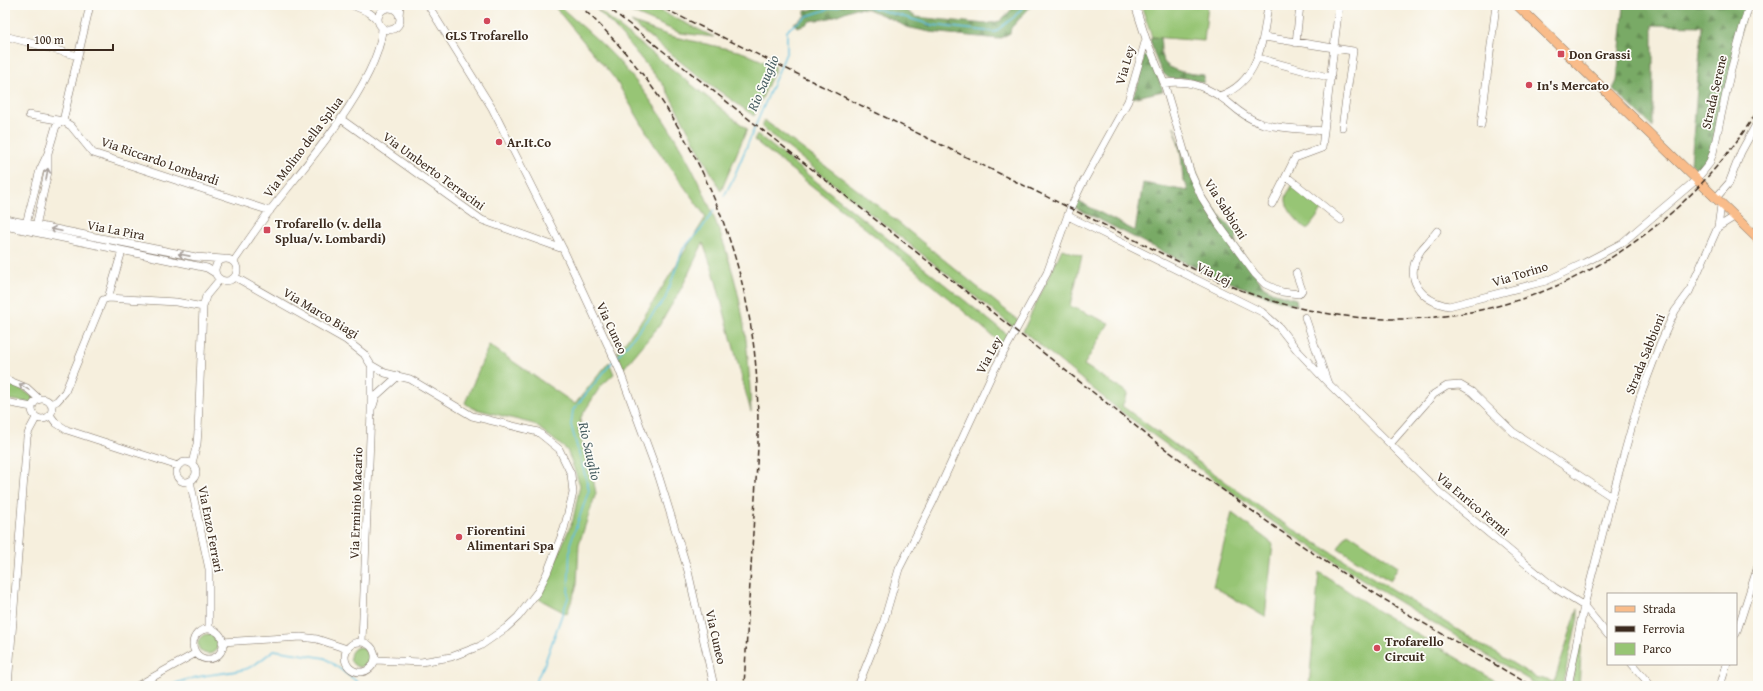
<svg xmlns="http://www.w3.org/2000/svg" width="1763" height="691" viewBox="0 0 1763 691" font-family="'Gentium Book Plus',serif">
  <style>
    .green { fill: #97c574; stroke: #697849 }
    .forest { fill: url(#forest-firs); stroke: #5a6a42 }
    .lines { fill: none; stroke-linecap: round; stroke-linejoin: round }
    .stream { stroke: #61c0df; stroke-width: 1.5 }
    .minor-casing { stroke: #7c6f61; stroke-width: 8 }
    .major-casing { stroke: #7c6f61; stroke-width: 10 }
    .minor { stroke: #fff; stroke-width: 7 }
    .major { stroke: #f9bc8a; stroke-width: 9 }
    .rail { stroke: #3b2a1e; stroke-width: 1.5; stroke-dasharray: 6 3; stroke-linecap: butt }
    .oneway { stroke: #a79f9a }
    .poi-dot { fill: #d1495b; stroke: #fdfcf7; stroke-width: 1.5 }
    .labels { text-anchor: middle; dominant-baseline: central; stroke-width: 3.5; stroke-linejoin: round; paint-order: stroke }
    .poi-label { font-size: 13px; font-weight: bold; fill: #3b2a1e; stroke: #fdfcf7; text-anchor: start }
    .street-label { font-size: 13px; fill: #3b2a1e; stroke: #fdfcf7 }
    .water-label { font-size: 14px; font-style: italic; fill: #485e62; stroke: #fdfcf7 }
  </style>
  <defs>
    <pattern id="forest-firs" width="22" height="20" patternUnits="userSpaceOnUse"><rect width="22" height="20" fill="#79aa66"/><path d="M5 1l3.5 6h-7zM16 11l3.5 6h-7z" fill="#648b53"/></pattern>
  </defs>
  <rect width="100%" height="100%" fill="#fdfcf7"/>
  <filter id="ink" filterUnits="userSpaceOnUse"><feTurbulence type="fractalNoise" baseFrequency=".025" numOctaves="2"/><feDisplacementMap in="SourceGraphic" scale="8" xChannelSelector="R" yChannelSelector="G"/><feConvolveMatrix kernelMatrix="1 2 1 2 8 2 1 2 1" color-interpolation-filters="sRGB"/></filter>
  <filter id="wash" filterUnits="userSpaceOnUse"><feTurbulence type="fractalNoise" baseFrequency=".012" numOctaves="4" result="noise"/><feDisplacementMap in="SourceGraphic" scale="16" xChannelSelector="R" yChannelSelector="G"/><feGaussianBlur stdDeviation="0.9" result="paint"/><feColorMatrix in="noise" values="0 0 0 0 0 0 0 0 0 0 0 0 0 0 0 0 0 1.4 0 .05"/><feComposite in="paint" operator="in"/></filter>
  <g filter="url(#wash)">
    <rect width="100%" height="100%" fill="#f6efdd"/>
    <!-- green -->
    <path class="green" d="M553,5h5c19,17 39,33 56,51 69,74 120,183 132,284 3,24 4,48 5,72l-37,-138 -11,-31 -21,44 -23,39 -36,43 -6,-17 25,-32 64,-103 -51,-71 -40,-67z
      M592,5l155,124 -26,62 -56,-104 -47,-56z
      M615,5h33l66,32 -34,-4z
      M1141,5h67l-4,36 -52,-4z
      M631,22l39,14 72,16 34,15 -22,49 -57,-41z
      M764,120l103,77 152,124 -4,7 -253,-201z
      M757,134l252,202 -17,33 9,-26 -126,-107 -121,-96z
      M1293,184l30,25 -16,21c-8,-8 -22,-20 -21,-32 0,-4 5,-10 7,-14z
      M1062,249l20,7 -12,50 39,17 -25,42 44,28 -6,13 153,112 260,159 19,5 24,-74v10l-16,68h-23l-163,-98 -103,-66 -154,-112 -96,-79z
      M489,345l86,59 34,-42 5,12 -14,13 -19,30 -2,15 14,46 3,15 -17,51 -2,41 -10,29 -28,-15 34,-79 7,-35 -13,-35 -33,-26 -62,-16 -7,-5z
      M5,382l15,6 13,9 -1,6 -27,-4z
      M1232,513l41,31 -8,73 -52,-31z
      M1348,533l50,33 -8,15 -52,-33z
      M1319,572l59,39 126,75h-195z
      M1583,622l-4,64h-8z
      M198 644a10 10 0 1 1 20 0a10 10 0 1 1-20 0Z
      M350 657a10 10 0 1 1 20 0a10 10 0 1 1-20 0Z"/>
    <!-- forest -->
    <path class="forest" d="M828,5h64l12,4 12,8 70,7 14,-3 16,-16h16l-21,23 -1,5 -11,6 -69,-7 -24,-5 -10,-6 -28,-12 -13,-1 -25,10 -20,3 -3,3 -10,3 -3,-4 11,-7v-5z
      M1624,5h123l-34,138c-3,9 -6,24 -16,27l-6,-7 11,-137 -49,-1v102l-40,-38 4,-8z
      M1152,37l8,1c1,5 1,10 1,15 2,20 29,20 43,22l-1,8c-7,-3 -14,-5 -21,-5 -3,0 -7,2 -10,1 -13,-2 -18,-28 -22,-39z
      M1147,54l4,2 12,35 -31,7 7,-16 5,-25z
      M1174,126l15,48 74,112 12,7 21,6 1,6c-79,-21 -150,-62 -223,-98l4,-6 57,30 8,-48 45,8 -2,-7 -3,-2 -2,-28z
      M1185,148l3,1 17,48 26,32 6,3 -1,12 -32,-47 -11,-24z"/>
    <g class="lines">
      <!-- stream -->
      <path class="stream" d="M863,5l69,20 63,7 19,-15 11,-12
        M724,196l9,-17 54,-128v-21l20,-14 34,-11
        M616,358l49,-59 18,-50 19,-21 12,-18
        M170,686c24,-12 51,-11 76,-17 9,-3 20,-13 28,-19l51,8 38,28
        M533,686l11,-21 24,-67 2,-54 19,-54 -18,-65 2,-15 40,-49"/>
    </g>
  </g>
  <g filter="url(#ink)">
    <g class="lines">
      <defs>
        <path id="minor" d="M352,5c10,5 19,6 26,16
          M428,5l64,103 71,141 56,120 40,108 29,94 26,115
          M690,5h2
          M1135,5l11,34 18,44 27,91 11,24 17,27 36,49 10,10 17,8 17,2 3,-4 -6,-17
          M378 19a11 11 0 1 1 22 0a11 11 0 1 1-22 0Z
          M399,16l1,-11
          M5,36l73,20
          M1264,37l89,14 -11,76
          M1296,43l4,-38
          M1258,58l73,20
          M1164,83c27,-3 44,4 65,20 10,9 21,17 34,21 19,5 42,5 61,7
          M1219,96c40,-13 44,-55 49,-91
          M29,115l34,6 8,5 22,27 177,58
          M341,119l141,101 81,29
          M1481,125l15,-120
          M48,153l8,-27 7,-5 27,-116
          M1286,176l55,44
          M1715,199l14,-16 12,-31 17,-31
          M1272,204l23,-46 27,-10 17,-143
          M1068,216l194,96 17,15 18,23 31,33 111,109 116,96 29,18 24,29
          M5,219l191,38 27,2
          M26,224l14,-54 8,-17v19l-12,54
          M5,226l188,39 14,3 8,5
          M1718,227l16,-10
          M1437,231c-5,7 -11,13 -16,19 -19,28 0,51 28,56l97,-25 38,-18 38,-20 74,-63 13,-16 4,-11 18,-83 18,-65
          M215 270a11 11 0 1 1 22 0a11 11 0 1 1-22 0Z
          M234,261c12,-17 24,-35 37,-52 32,-41 111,-130 111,-182
          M235,277l111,63 18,14 7,11 14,8 25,6 62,37 66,16 21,17 12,25 2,19 -9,36 -17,44 -9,18 -20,26 -12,11 -26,18 -29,11 -30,5 -46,-2
          M108,298l14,-47
          M1305,317l22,64
          M5,379l22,9 12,11
          M32 409a10 10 0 1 1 20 0a10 10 0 1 1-20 0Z
          M5,402l27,5
          M51,404l6,-3 8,-9 38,-92 5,-2 68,4 27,5
          M373,406l3,-10 21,-19
          M50,415l6,8 11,7 111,36
          M1390,444l44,-50 13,-8 13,-1 12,7 41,40 99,65
          M176 472a10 10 0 1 1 20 0a10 10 0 1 1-20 0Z
          M192,463l5,-19 1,-13 5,-124 3,-11 14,-17
          M190,481l19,88v60
          M193 644a15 15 0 1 1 30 0a15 15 0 1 1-30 0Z
          M1736,634l22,-68
          M222,642l79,-5 16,2 30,10
          M362,642l9,-230v-47
          M345 657a15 15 0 1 1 30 0a15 15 0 1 1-30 0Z
          M1632,664l19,22
          M8,686l19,-249 2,-6 7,-13
          M137,686l59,-33
          M858,686l25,-62 16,-55 33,-65 61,-132 54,-99 23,-64 11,-23 47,-85 18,-62
          M1568,686l16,-80 28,-109 28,-100 20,-53 15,-33 14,-19 29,-65 3,-22
          M1720,686l7,-22"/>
        <path id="major" d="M1517,5l241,234"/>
      </defs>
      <!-- minor casing -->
      <use href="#minor" class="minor-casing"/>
      <!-- major casing -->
      <use href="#major" class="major-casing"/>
      <!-- minor -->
      <use href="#minor" class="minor"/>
      <!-- major -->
      <use href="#major" class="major"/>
      <!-- rail -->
      <path class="rail" d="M579,5c95,86 157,210 174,336 5,35 5,71 5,106l-14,239
        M605,5l552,438 122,87 62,42 65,41 126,73
        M657,5l559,275c205,91 424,18 542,-170"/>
    </g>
    <!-- one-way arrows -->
    <defs><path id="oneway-shaft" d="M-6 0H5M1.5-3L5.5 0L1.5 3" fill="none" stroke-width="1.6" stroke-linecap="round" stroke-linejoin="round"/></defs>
    <g class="oneway">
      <use href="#oneway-shaft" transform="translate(47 174) rotate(-81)"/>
      <use href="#oneway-shaft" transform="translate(56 230) rotate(-168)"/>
      <use href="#oneway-shaft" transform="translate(184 255) rotate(-169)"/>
      <use href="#oneway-shaft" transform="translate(24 387) rotate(-149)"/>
    </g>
  </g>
  <!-- markers -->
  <g class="poi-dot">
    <circle cx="487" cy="21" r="4"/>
    <rect x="1557" y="50" width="8" height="8" rx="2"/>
    <circle cx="1529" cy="85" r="4"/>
    <circle cx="499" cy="142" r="4"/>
    <rect x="263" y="226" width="8" height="8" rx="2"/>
    <circle cx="459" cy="537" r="4"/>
    <circle cx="1377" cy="648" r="4"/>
  </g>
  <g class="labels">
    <!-- poi labels -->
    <g class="poi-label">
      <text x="487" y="35" text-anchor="middle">GLS Trofarello</text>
      <text x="1569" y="54">Don Grassi</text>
      <text x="1537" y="85">In's Mercato</text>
      <text x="507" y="142">Ar.It.Co</text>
      <text x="275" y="223">Trofarello (v. della<tspan x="275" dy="15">Splua/v. Lombardi)</tspan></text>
      <text x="467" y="530">Fiorentini<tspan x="467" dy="15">Alimentari Spa</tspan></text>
      <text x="1385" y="641">Trofarello<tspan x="1385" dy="15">Circuit</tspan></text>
    </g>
    <!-- street labels -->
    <g class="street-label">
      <text transform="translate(1125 65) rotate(-74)">Via Ley</text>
      <text transform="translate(1714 92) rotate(-77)">Strada Serene</text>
      <text transform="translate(303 147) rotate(-53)">Via Molino della Splua</text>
      <text transform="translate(160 161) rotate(19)">Via Riccardo Lombardi</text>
      <text transform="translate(434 171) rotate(36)">Via Umberto Terracini</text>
      <text transform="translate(1226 209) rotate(58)">Via Sabbioni</text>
      <text transform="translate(116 230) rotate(11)">Via La Pira</text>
      <text transform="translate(1214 274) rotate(27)">Via Lej</text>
      <text transform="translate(1520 274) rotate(-17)">Via Torino</text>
      <text transform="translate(321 313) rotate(31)">Via Marco Biagi</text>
      <text transform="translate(612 328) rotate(65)">Via Cuneo</text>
      <text transform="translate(1645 354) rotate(-68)">Strada Sabbioni</text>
      <text transform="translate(989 355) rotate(-62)">Via Ley</text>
      <text transform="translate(356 503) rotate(-88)">Via Erminio Macario</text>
      <text transform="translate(1473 504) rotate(40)">Via Enrico Fermi</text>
      <text transform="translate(211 529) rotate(79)">Via Enzo Ferrari</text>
      <text transform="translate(716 637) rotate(77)">Via Cuneo</text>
    </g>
    <!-- water labels -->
    <g class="water-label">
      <text transform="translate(763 83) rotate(-67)">Rio Sauglio</text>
      <text transform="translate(590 451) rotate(77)">Rio Sauglio</text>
    </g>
  </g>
  <!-- margin -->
  <rect width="1763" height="691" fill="none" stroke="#fdfcf7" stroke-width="20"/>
  <!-- legend -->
  <rect x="1607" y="593" width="130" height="72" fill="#fdfcf7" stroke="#afa8a0"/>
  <rect x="1615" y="606" width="20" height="6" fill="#f9bc8a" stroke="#afa8a0"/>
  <text x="1643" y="613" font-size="12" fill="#3b2a1e">Strada</text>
  <rect x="1615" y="626" width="20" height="6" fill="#3b2a1e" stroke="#afa8a0"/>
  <text x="1643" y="633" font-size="12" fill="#3b2a1e">Ferrovia</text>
  <rect x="1615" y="643" width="20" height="12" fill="#97c574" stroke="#afa8a0"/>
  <text x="1643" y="653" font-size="12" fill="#3b2a1e">Parco</text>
  <!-- scale -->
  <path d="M28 44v6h85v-6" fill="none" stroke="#3b2a1e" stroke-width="2"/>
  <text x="34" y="44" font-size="12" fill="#3b2a1e" stroke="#fdfcf7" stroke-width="3" paint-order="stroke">100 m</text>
</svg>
